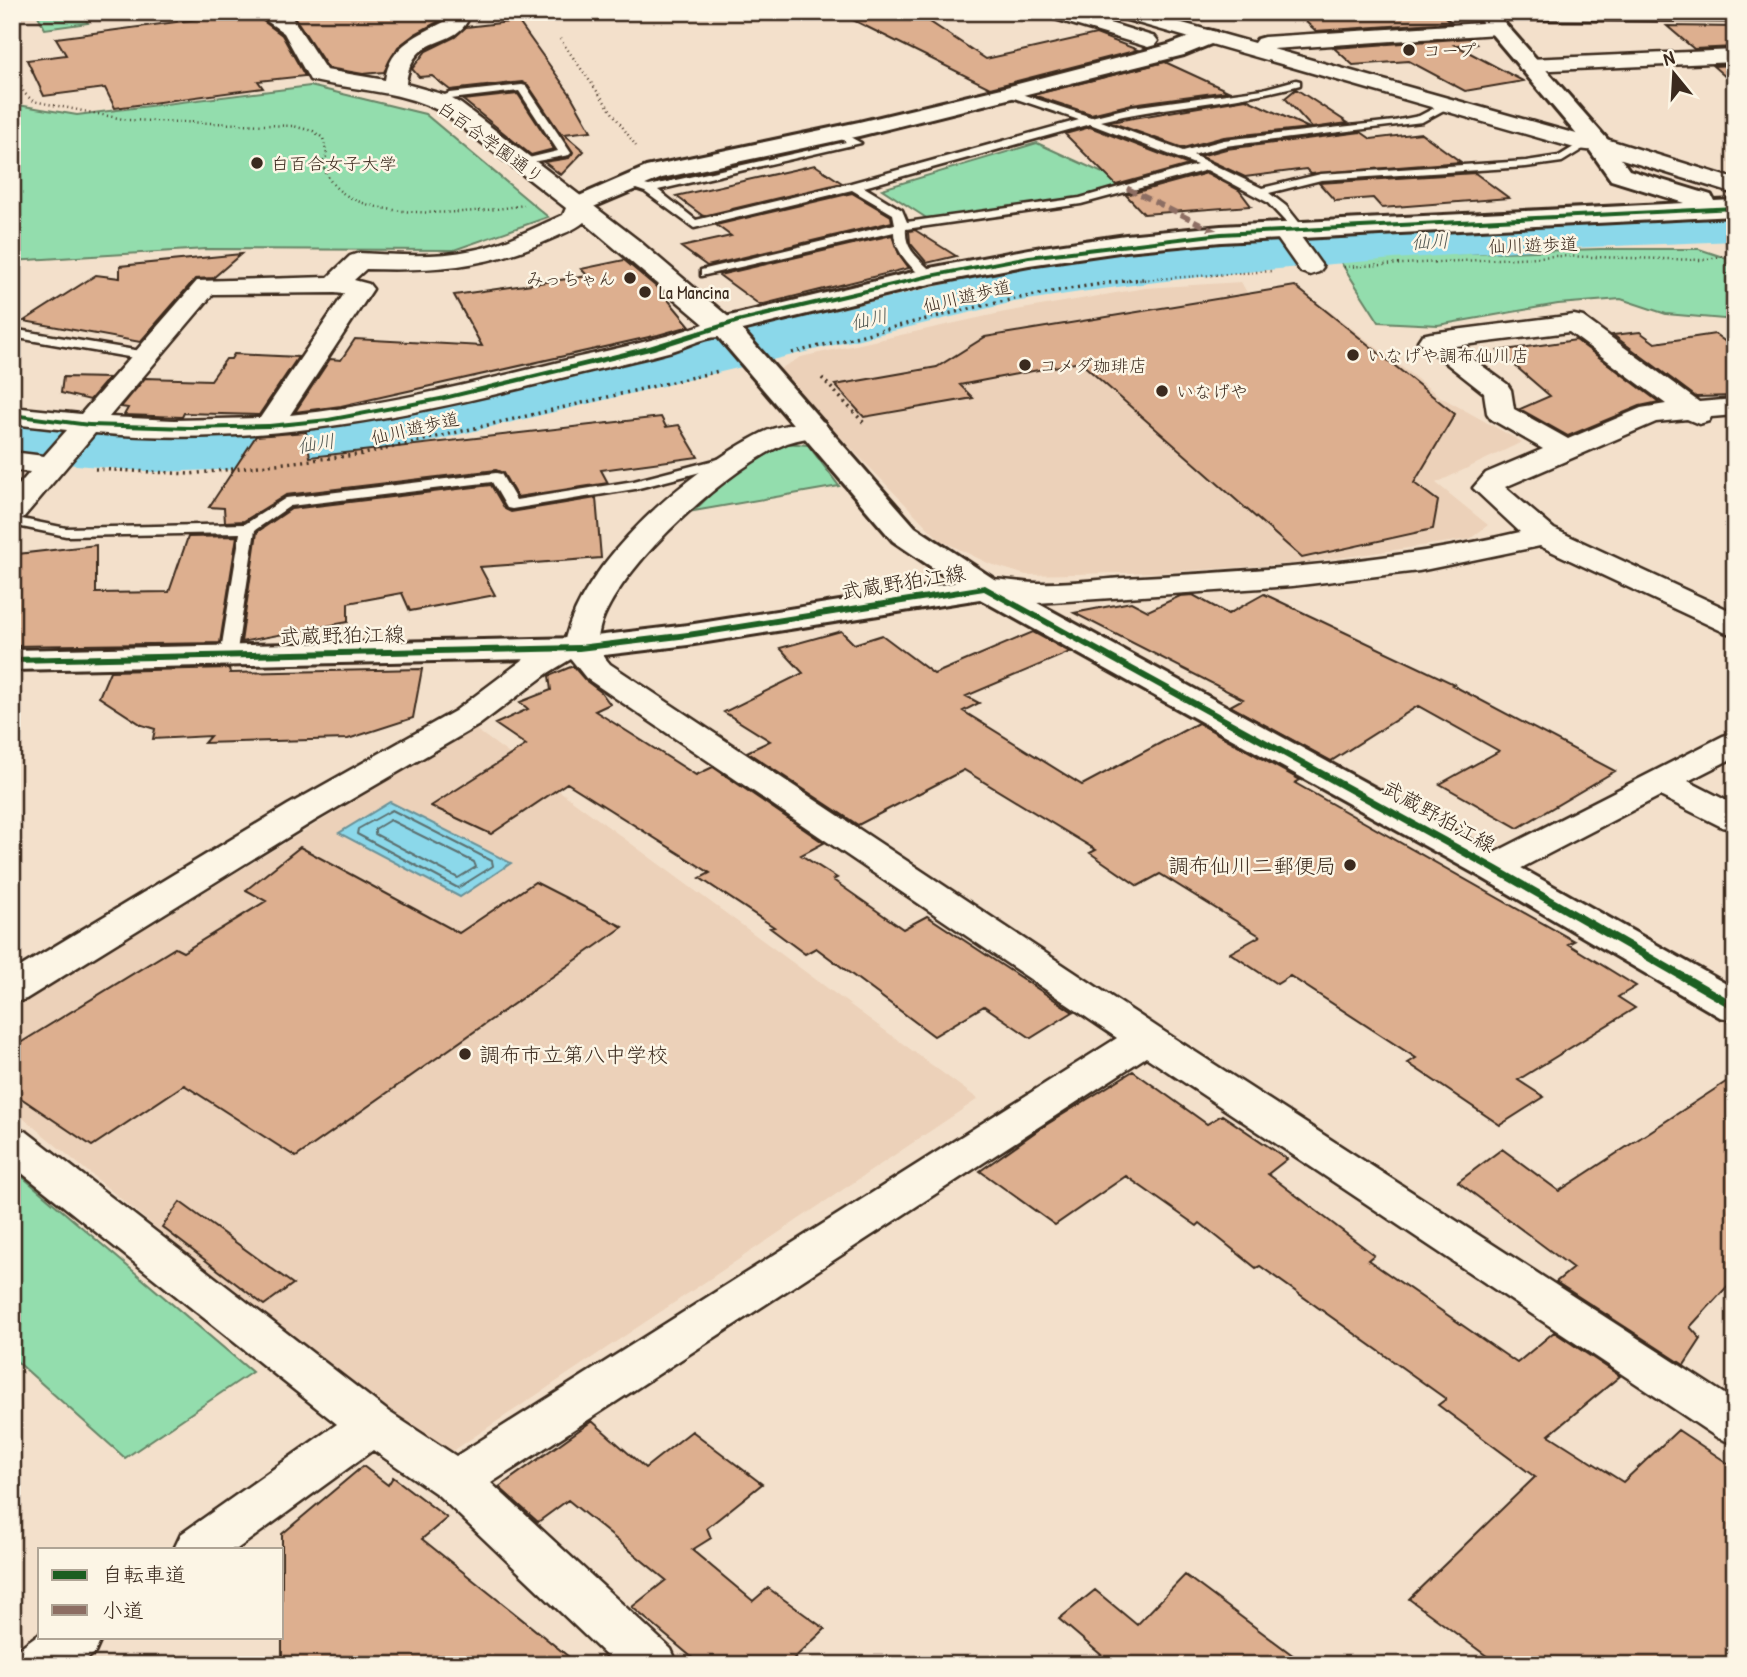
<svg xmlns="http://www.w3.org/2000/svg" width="1747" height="1677" viewBox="0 0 1747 1677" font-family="'Patrick Hand','Klee One',sans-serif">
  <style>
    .built { fill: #ecd1b9 }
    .green { fill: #93ddad; stroke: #678466; stroke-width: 2 }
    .water { fill: #8bd8ea; stroke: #6b9298; stroke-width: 2 }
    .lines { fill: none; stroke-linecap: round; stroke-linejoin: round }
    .shore { stroke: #5b7070; stroke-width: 2 }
    .river { fill: #8bd8ea; fill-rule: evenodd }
    .building { fill: #ddaf8f; stroke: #3b2a1e; stroke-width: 2 }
    .service-casing { stroke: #3b2a1e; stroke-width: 5 }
    .minor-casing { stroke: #3b2a1e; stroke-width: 5 }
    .tertiary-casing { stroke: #3b2a1e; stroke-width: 6 }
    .secondary-casing { stroke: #3b2a1e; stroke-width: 6 }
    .path-far1 { stroke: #3b2a1e; stroke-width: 2.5; stroke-dasharray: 1 3.5; stroke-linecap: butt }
    .path { stroke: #3b2a1e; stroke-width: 3.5; stroke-dasharray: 2 4.5; stroke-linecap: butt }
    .service { fill: #fcf5e5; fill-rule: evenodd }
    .minor { fill: #fcf5e5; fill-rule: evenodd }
    .tertiary { fill: #fcf5e5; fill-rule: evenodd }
    .secondary { fill: #fcf5e5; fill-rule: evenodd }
    .quiet { stroke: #8d6e63; stroke-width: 5; stroke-dasharray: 10 5; stroke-linecap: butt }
    .cycleway-casing { stroke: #fcf5e5; stroke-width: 5 }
    .cycleway { fill: #1b5e20; fill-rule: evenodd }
    .poi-dot { fill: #3b2a1e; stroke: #fcf5e5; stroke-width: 2.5 }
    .labels { text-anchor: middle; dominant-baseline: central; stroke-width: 5; stroke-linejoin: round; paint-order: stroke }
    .far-poi-label { font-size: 18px; fill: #3b2a1e; stroke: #fcf5e5; text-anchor: start }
    .far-street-label { font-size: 18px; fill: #3b2a1e; stroke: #fcf5e5 }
    .far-water-label { font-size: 19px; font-style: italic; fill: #4f5651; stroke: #fcf5e5 }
    .street-label { font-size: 21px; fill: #3b2a1e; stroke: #fcf5e5 }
    .poi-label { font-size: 21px; fill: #3b2a1e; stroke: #fcf5e5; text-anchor: end }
  </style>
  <rect width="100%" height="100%" fill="#f3e0cb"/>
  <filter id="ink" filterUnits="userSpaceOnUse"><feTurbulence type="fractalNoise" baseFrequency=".0143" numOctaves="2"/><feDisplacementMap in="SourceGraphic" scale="14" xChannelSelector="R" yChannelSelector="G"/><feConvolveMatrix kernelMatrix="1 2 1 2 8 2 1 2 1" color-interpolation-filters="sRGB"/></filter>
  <g filter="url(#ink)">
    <!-- built -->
    <path class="built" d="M1241,282l16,28 66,-4 116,90 83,46 -86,41 52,42 -18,14 -166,24 -135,9 -143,3 -36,-11 -50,-24 -164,-169 25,-14 204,-45 140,-24z
      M474,728l504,371 -540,362 -426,-352v-100z"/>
    <!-- green -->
    <path class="green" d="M36,12h45l7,11 -43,6z
      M310,86l115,28 123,103 -94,33 -248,-1 -194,12v-157l65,11z
      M1037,143l92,42 -30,10 -171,24 -46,-30z
      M1601,249h98l36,12v59l-69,-6 -45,-15 -63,5 -120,21 -59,-3 -39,-61 57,-6z
      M785,443l23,2 31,41 -145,25 31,-31z
      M12,1168l240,204 -127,86 -113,-101z"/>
    <!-- water -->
    <path class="water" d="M390,802l121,61 -51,34 -121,-64z"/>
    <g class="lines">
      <!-- shore -->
      <path class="shore" d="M392,810l100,51 1,5 -35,22 -101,-54 1,-5z
        M390,820l84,42 2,5 -18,11 -83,-44v-5z"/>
      <!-- river -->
      <path class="river" d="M1735,209v32c-242,9 -482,23 -721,61l-598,143 -137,23 -126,4 -141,-13v-38l141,13 126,-4 137,-21 598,-141c239,-36 479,-50 721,-59z"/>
    </g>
    <!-- building -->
    <path class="building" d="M251,12l31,23 23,41 -47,5 5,7 -148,20 -10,-20 -61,8 -17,-36 39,-5 -10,-17z
      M286,12h152l3,8 -26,14 -17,13 -14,25 -21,2 -35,-6 -33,-50z
      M837,12h78l71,47 110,-25 42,16 -148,38z
      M1295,12h144l12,10 -135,9z
      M518,21l52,73 21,37 -27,3 20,17 -23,24 -17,-13 25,-4 4,-6 -45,-67 -6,-3 -72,8 -18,-14 -13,1 -7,-8 14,-18 29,-14 11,-10z
      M1667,26l68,1v20l-41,2z
      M1470,38l6,6 -21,1 68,36 -58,10 -56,-30 -56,4 -19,-17z
      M1165,62l63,29 -96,13 -41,10 -58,-19z
      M1735,65v20l-22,-19z
      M1296,89l52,34 -36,5 -27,-30z
      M518,94l36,55 -23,6 -68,-55z
      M1246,99l63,29 -85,9 -41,11 -73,-26z
      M1090,127l99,38 -73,20 -51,-51z
      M1361,132l10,7 50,-6 40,29 -150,12 -5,-5 -61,8 -45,-21 26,-7z
      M815,165l27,18 -139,33 -27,-20z
      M1207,173l32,17 12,16 -107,8 -18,-19z
      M1475,173l34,25 -127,10 -9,-10 -38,3 -16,-18z
      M852,193l39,23 1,6 -185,44 -26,-19 50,-11 -15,-11z
      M915,230l41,26 -29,7 -17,-20 -1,-12z
      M892,235l7,19 10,14 -149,37 -41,-30z
      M241,254l-28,24 -18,1 -55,63 -116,-21 72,-46 24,3v-12z
      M624,260l36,30 30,36 -32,9 -317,71 -46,6 35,-53 11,1 14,-21 127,7 -28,-51 134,-19 -7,-7z
      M1295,286l160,128 -41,69 24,18 -5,28 -131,29 -222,-196 -120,23 13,13 -109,19 -29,-32 102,-18 48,-30z
      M1640,332l15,11 60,-9 20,15v47l-39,1 -83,-62z
      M1576,340l83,62 -19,4 -72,30 -48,-27 30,-13 -52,-45z
      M234,354l64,3 -39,58 -75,-2 -2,4 -58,-2 4,-7 -7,-1 24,-29 66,2 15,-21h5z
      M63,377l46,1 -19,22 -29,-7z
      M661,417l5,10 13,-2 19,32 -97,13 7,13 -91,14 -14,-24 -7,-3 -210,25 -42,26 -19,1 -1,-14 -15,-1 47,-71 50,-4 4,25z
      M491,485l14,24 6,3 85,-14 5,60 -121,9 15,28 -85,16 -8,-18 -54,10v19l-107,20 16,-110 34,-23z
      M237,536l-17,107 -208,3v-52h4l2,-40 78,-9v48l73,-1 19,-55z
      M1264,594l190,90 -2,1 163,86 -97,57 -78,-44 59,-33 -81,-45 -87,55 -101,-55 13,-7 -169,-86 57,-11 17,9 32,-15 13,-1 35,19z
      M841,631l13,13 28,-9 52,39 99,-42 37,20 -104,44 13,7 -16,8 119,74 116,-62 102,57 -5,3 279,158 -6,3 68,42 -18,11 17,11 -117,72 26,17 -44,28 -92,-62 8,-5 -126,-82 -13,8 -47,-31 30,-17 -100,-62 -22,12 -48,-33 6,-3 -132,-80 -106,55 -111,-73 23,-11 -46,-29 79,-39 -23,-25z
      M573,666l12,14 16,12 9,12 -15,7 101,64 17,-8 111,76 -23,12 36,23 -4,2 70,49 24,-13 146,96 -42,26 -47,-32 -50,30 -118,-88 -11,6 -35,-26 4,-1 -74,-49 10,-5 -143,-90 -76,51 -60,-28 95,-61 -31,-21 33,-15 -8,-7 31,-12 -2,-14z
      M229,668l1,5 192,-4 -9,49 -65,21 -144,4 6,-7 -57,3 2,-10 -13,-4 -43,-28 11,-26z
      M300,847l159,86 76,-51 88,45 -327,230 -112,-72 -92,61 -80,-54v-44l163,-100 8,4 83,-51 -20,-11z
      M1133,1071l74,53 15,-9 65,44 -19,15 106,81 -6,5 149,103 37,-31 66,44 -71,59 74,47 55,-52 57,38v197h-236l-90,-66 126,-122 -97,-72 8,-6 -186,-133 -4,2 -56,-45 -3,3 -71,-50 -71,49 -75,-54 61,-43z
      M1735,1076v202l-45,49 11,12 -17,26 -128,-83 17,-14 -115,-86 44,-33 57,42z
      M180,1202l113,82 -29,21 -102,-78z
      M592,1421l53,47 47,-37 70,53 -55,44 4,10 -19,12 61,51 15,-13 57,41 -38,36h-86l-69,-58 34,-27 -98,-80 -30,22 -39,-35z
      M363,1466l25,19 5,-8 54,41 -25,21 157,126h-297v-131z
      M1185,1575l121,90h-193l-54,-46 36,-29 42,35z"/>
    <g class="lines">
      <defs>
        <path id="service" d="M1296,80l4,1v4c-65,18 -133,20 -199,36l82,30 41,-11 170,-19 25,-5 25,-13 9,2 -31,17 -197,24 -32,9 69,33 59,-14 205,-13 33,-5 23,-14 9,2 -29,18 -36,5 -205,13 -52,13 17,13 20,25 -6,4 -4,-2 -29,-31 -60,-32 -126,34 -175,25c-2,23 17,32 30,47l-6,4c-17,-7 -36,-30 -36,-48l-193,44v-6l194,-46 -2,-10 -41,-24 -158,38 -49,-36 -24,-8 6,-3 22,5 197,-44 -12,-8 5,-3 22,12 -203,47 38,30 155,-37 228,-63 -74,-25v-4l4,-1 82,27 41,-10 131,-18zM1090,124l107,41 -117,33 -173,24 -5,-12 -38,-23z
          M522,85l4,1 45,67 -2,2 -53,10v-4l42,-10 -39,-60 -68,8 -14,4 -5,-3 18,-7z
          M12,329l134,23 6,4 -6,4 -134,-23z
          M734,455l7,4 -2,3 -104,27 -123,20 -5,-1 -15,-26 -202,24 -35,24 -19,127 -8,5 -8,-5 20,-124 -174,3 -54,-11v-8l54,11 179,-4 41,-26 210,-25 5,1 15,26 118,-19z"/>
        <path id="minor" d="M254,12h26l13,7 33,51 59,10c5,-36 34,-45 63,-60l-1,-8h20l2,6c-16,34 -56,12 -63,66l39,11 16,9 177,136 94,80 10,12 -4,6c-8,2 -12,-1 -20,-1 -14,0 -32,10 -46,14 -44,12 -90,21 -134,33 -149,37 -289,63 -443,49l-72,85 -11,3v-28l18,-21 -18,-2v-18l32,4 23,-26 -55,-6v-17l69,7 116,-133 131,-4 22,-21 9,-3c38,2 76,5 114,-3 31,-6 61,-22 90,-35l3,-7 -121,-94c-41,-24 -89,-23 -135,-34l-26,-47zM584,222l120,102c-47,17 -97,26 -145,38 -89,22 -178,44 -269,53l83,-126 -4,-5 -15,-4 12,-11c68,2 121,-1 185,-30 11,-5 24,-9 33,-17zM335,293l9,1 -84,124 -86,2 -65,-3 104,-123z
          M1042,12h32l81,25 3,4 -3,4 -7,2 -103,-31z
          M1110,12h33l111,31 3,-4 7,-2 233,-15 7,2 3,4 -3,4 -7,2 -224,15 314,88 19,2 129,40v15l-139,-43 -18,-2 -465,-133z
          M1735,12v9l-252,-2 -7,-2 -3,-4z
          M1735,50v12l-206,9 -8,-1 -3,-5 3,-5 8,-1z
          M1284,224l9,2 26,36 4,5 -4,5 -9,3 -9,-3 -29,-41 3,-5z
          M1574,315l9,2 116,85 36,-3v16l-24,2 -2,4 -10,3 -12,-5 -31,3 -151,65 49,42 181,84v22l-11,-3 -184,-86 -121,25 -127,15 -255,17 -63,-8 -5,-7 5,-7c21,-5 42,2 63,2 29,1 57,-3 86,-5 133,-7 267,-15 397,-46l-47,-44 13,-15 57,-24 -52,-30 -4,-6 -3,-20 -66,-52 4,-6 9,-2zM1569,332l97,72 -25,4 -73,31 -54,-30 -3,-19 -4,-6 -52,-38z
          M814,419l10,3 4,6 -4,6c-12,3 -25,5 -37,9 -58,24 -162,118 -185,178 -3,8 -4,18 -6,26l14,17 550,365 575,372v43l-17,-6 -572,-381 -655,426 180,166 7,16h-62l-178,-170 -65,-45 -136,99h-63l7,-15 156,-110 -325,-259v-38l15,5 362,280 67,44 661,-418 -531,-360 -15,-19 -23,14 -69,52 -165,96 -288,178 -14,4v-31l276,-167 167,-94 69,-52 29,-17 12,-3c21,-81 124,-169 197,-206 16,-8 35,-9 52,-14z
          M1735,733v24l-47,24 47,24v25l-13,-3 -62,-31 -154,80 -13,3 -13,-3 -6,-8 6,-8 243,-124z
          M40,1633v4h62l-7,16 -17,12h-66l6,-16z"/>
        <path id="tertiary" d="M1473,12h22l112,127 22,31 82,25 3,6 21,-1v16l-514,26 -95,9 -97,14 -99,19 -188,46 173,197 82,54 5,7 -5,7 -12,3 -12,-3 -80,-54 -184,-215 4,-6 217,-52 99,-19 97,-14 95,-9 464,-23 -74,-23 -22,-31z
          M1208,30l8,2 3,5 -3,5 -32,13 -325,81 -197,42 -83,35 -9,-3 -4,-5 4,-5 76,-33 213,-45 147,-35 162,-42z"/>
        <path id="secondary" d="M985,578l12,3 510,279 228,129v31l-15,-3 -241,-141 -499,-277 -292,46 -109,13 -567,12v-20l567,-12 109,-13z"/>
      </defs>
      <!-- service casing -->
      <use href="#service" class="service-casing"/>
      <!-- minor casing -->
      <use href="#minor" class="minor-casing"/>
      <!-- tertiary casing -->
      <use href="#tertiary" class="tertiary-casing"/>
      <!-- secondary casing -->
      <use href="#secondary" class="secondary-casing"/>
      <!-- path-far1 -->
      <path class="path-far1" d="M560,39l76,107
        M12,66l12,27 9,8 95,19 165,6 20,5 10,7 4,17 -5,9c3,6 6,14 10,19 32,41 146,30 192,22
        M1344,267l212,-11 146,4 33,-6
        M1126,281l146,-10"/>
      <!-- path -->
      <path class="path" d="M792,353c116,-29 231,-62 351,-74
        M822,378l43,46
        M95,469l95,5 174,-20 355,-83"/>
      <!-- service -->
      <use href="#service" class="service"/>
      <!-- minor -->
      <use href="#minor" class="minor"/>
      <!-- tertiary -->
      <use href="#tertiary" class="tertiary"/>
      <!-- secondary -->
      <use href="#secondary" class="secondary"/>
      <!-- quiet -->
      <path class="quiet" d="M1127,188l91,45"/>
      <defs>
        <path id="cycleway" d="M1735,206v4l-514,26 -192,23 -99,19 -191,45 -85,27 -214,51 -112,21 -59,6 -79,2 -101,-3 -77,-10v-4l77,10 101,3 79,-2 59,-6 112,-21 209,-51 88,-27 193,-45 99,-19 192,-23z
          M985,585l512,281 238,136v9l-246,-141 -505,-279 -296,47 -109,13 -567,12v-6l567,-12 109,-13z"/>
      </defs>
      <!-- cycleway casing -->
      <use href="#cycleway" class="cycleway-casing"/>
      <!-- cycleway -->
      <use href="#cycleway" class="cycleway"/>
    </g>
  </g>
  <!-- markers -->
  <g class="poi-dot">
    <circle cx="1409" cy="50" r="7"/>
    <circle cx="257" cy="163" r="7"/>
    <circle cx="630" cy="278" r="7"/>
    <circle cx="645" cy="292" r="7"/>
    <circle cx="1353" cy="355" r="7"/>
    <circle cx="1025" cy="365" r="7"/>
    <circle cx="1162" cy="391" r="7"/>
    <circle cx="1350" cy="865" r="7"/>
    <circle cx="465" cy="1054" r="7"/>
  </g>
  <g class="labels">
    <!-- far-poi labels -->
    <g class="far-poi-label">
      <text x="1423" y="50">コープ</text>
      <text x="271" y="163">白百合女子大学</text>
      <text x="616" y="278" text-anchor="end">みっちゃん</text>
      <text x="659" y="292">La Mancina</text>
      <text x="1367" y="355">いなげや調布仙川店</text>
      <text x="1039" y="365">コメダ珈琲店</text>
      <text x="1176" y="391">いなげや</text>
    </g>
    <!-- far-street labels -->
    <g class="far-street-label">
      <text transform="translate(491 142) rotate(36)">白百合学園通り</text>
      <text transform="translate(1533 245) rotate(-2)">仙川遊歩道</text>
      <text transform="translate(967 296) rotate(-13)">仙川遊歩道</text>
      <text transform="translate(415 428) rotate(-13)">仙川遊歩道</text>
    </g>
    <!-- far-water labels -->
    <g class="far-water-label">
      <text transform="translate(1430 241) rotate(-3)">仙川</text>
      <text transform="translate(869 319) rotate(-13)">仙川</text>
      <text transform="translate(316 443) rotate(-9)">仙川</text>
    </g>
    <!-- street labels -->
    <g class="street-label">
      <text transform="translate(903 582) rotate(-9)">武蔵野狛江線</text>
      <text transform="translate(342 635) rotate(-1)">武蔵野狛江線</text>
      <text transform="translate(1439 816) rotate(29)">武蔵野狛江線</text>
    </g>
    <!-- poi labels -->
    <g class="poi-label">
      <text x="1336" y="865">調布仙川二郵便局</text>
      <text x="479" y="1054" text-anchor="start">調布市立第八中学校</text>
    </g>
  </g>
  <!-- margin -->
  <rect width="1747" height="1677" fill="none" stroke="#fcf5e5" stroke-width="42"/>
  <rect x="21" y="21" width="1705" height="1635" fill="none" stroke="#3b2a1e" stroke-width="2.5" filter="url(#ink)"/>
  <!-- legend -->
  <rect x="38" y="1548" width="245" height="91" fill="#fcf5e5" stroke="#afa495" stroke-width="2"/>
  <rect x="52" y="1570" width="35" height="10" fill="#1b5e20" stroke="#afa495" stroke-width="2"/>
  <text x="102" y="1582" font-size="21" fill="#3b2a1e">自転車道</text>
  <rect x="52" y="1605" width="35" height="10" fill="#8d6e63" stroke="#afa495" stroke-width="2"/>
  <text x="102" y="1618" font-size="21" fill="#3b2a1e">小道</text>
  <!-- north arrow -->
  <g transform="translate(1674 74) rotate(342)" stroke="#fcf5e5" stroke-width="5" paint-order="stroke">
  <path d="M0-5L12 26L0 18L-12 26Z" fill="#3b2a1e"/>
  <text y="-10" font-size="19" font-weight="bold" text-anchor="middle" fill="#3b2a1e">N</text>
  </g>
</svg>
